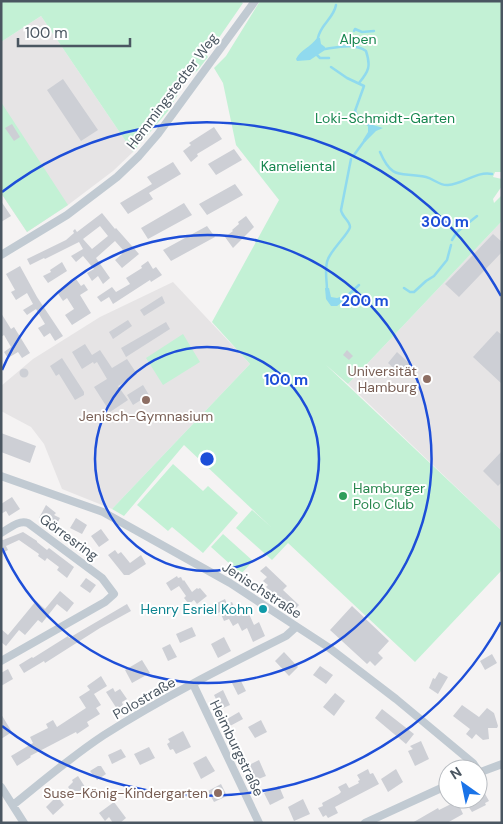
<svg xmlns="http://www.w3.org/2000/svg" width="503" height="824" viewBox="0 0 503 824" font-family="'DM Sans',sans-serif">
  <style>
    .education { fill: #e6e4e5 }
    .green { fill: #c3f1d5 }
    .water { fill: #90daee }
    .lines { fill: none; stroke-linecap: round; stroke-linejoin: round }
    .stream { stroke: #90daee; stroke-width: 2.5 }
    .building { fill: #cdcfd5; fill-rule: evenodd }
    .minor { stroke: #c1cad2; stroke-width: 8 }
    .ring { fill: none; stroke: #1d4ed8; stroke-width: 2.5 }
    .education-dot { fill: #8d6e63; stroke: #fff; stroke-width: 2 }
    .leisure-dot { fill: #2e9e5b; stroke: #fff; stroke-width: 2 }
    .culture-dot { fill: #0f9aa8; stroke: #fff; stroke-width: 2 }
    .labels { text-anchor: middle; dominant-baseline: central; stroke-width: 4; stroke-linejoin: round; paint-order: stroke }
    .park-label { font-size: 14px; fill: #17864f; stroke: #fff }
    .street-label { font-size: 14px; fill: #4a5661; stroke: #fff }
    .education-label { font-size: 14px; fill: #785e54; stroke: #fff; text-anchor: end }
    .leisure-label { font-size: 14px; fill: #27864d; stroke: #fff; text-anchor: start }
    .culture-label { font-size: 14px; fill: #0d838f; stroke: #fff; text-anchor: end }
    .centre { fill: #1d4ed8; stroke: #fff; stroke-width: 2.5 }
    .ring-label { font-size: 15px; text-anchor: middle; font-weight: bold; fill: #1d4ed8; stroke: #fff; stroke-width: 4; stroke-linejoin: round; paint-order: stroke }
  </style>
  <rect width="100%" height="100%" fill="#f5f3f3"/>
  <!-- education -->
  <path class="education" d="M41,16l92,136 -20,19 -45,34 -41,27 -26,-39v-151z
    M502,221v310l-154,-147z
    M173,282l77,82 -138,145 -50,-20 -18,-45 -13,-17 -30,-16v-25l32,-27 67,-42z"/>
  <!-- green -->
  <path class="green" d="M1,1h239l3,2 -27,39 -11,11 3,4 -11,14 -8,5 -21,35 -35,41 -92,-136 -40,26z
    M260,1h242v171h-7l-2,5 9,2v7l-9,13 1,4 8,-8v26l-154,163 -22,-19 176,166v39l-87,92 -127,-119 -16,17 -36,-32 16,-18 19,17 -87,-82 -60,71 -12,-7 138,-145 -38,-42 67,-122 -43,-55 -13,-62 -9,-15 12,-12z
    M1,102l67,103 -41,27 -26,-39z
    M183,334l17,28 -37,23 -17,-27z
    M173,464l30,27 5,-5 30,27 -35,40 -31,-26 -4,4 -31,-26z
    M223,534l30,27 -12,13 -30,-27z"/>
  <!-- water -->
  <path class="water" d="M317,38h3l1,6 4,3v3l-15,10 -13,1 -1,-2c4,-9 15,-12 21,-21z
    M370,124l13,4 -7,3 -11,11 -2,-2 5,-8v-5z
    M325,288h4l2,9 6,1 9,-3 3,2 -12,9h-6l-5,-7z"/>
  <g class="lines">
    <!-- stream -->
    <path class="stream" d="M354,31l1,-2 7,3 12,-1
      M318,38c2,-13 16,-20 18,-33
      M325,49c13,-2 30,-6 41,2 5,15 3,20 -7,32
      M317,55l3,3h9
      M331,67l16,11 17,8 -9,25 4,7 12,9
      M380,152c13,30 21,19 46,25 8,2 14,9 22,8 16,-1 28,-14 44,-11
      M354,155l11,-15
      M452,240l5,-8 20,-16
      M404,288l6,4h4l12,-11 8,-5 13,-16 4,-15
      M327,290c0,-10 -3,-22 1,-31 4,-10 22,-27 22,-32 0,-6 -8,-10 -9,-17l10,-51
      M346,297l13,-12"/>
  </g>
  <!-- building -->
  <path class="building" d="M63,79l35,51 -17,11 -34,-51z
    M12,124l8,13 -6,4 -9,-13z
    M214,127l8,12 -25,15 1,2 -7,6 -8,-11 8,-6 -2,-2z
    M234,149l8,11 -26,15 -8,-11z
    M173,162l8,12 -32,19 4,6 -25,15 -8,-11 32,-19 -5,-7z
    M235,184l8,11 -36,20 -8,-11z
    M1,201l10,15 -10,6z
    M184,203l8,12 -44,24 -7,-11z
    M102,213l13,16 1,-1 23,26 -17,14 -7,-8 7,-6 -1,-2 2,-2 -8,-9 -19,17 14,20 -7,6 -5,-8 -6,5 -5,-8 7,-4 -11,-13 -7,6 -5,-6 12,-7 -4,-7 -34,17 -1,-1 -14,7 -3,-6 39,-19 8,-7 -1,-2 2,-2 2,3zM100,226l8,10 -16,13 -9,-10z
    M246,216l8,11 -21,21 -8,-11 8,-6 -1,-1 7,-6 -1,-2z
    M207,226l8,11 -44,24 -8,-11z
    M493,234l9,8v10l-43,45 -14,-13z
    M148,261l5,8 3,-2 6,8 -11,7 -1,-2 -37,24 -4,-7 -8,5 -4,-5 15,-10 4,5 14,-8 -4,-6 16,-10 -1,-2z
    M62,262l5,9 -19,12 -5,-7 8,-4 -1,-2z
    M20,266l17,31 26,39 -8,5 -5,-8 -6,4 -6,-9 7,-4 -9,-15 -9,6 -4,-5 10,-6 -6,-11 -11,7 -5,-8 4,-2 -9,-16z
    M76,279l5,7 3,-2 4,6 -8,5 11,18 -19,12 -7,-10 9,-6 -7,-11 -4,3 -6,-9z
    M162,296l3,7 -21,13 -4,-6z
    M1,313l10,16 3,-2 16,26 -8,5 -4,-6 -10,6 -4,-6 7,-5 -7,-12 -3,2z
    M128,320l4,6 -19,13 -4,-7z
    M166,322l4,7 -44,28 -5,-9z
    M497,331l5,4v49l-29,-27z
    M85,344l7,11 8,-5 12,18 15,-9 10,15 -19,12 10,14 -18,12 -16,-25 13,-8 -10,-17 -3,2 -1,-2 -11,7 -10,-17z
    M347,350l6,6 -4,4 -6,-5z
    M397,352l15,14 -10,10 -14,-13z
    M62,358l22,34v3l-9,5 -16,-26 -3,2 -6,-10z
    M19.5 373a4.5 4.5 0 1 1 9 0a4.5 4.5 0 1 1-9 0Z
    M143,385l6,10 -16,10 -6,-10z
    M1,433l35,13 -6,17 -29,-11z
    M502,451v31l-4,4 -15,-15z
    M12,497l8,12 -11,7 -3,-5 -5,3v-10z
    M46,505l10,8 -2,2 6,3 -5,10 -16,-10z
    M76,518l11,7 -5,9 -12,-6z
    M101,529l8,11 -10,7 -8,-11z
    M23,532l14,9v1l10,8 2,-2 25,19 -7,11 -10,-8 2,-3 -12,-9 -2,3 -7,-5 1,-2 -20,-14 -13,6 2,4 -7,4v-15l2,1z
    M115,550l3,4 3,-2 9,11 11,-8 5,9 -17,11h-5l-16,-20z
    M266,566l21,20 -4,4 16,15 -7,7 -26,-25 2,-2 -5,-4 4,-4 -7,-6z
    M177,576l1,2 3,-1 2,4 1,-1 8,12 5,-4 1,1 2,-1 7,8 -10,8 -3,-4 -5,4 -5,-6 2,-2 -7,-10 -8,5 -5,-8z
    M86,578l10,7 -6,8 -10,-7z
    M60,591l14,12 -7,9 -10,-8 -15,19 -4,-3 -13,15 -6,-5 -13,16 -5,-4v-13l7,6 28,-34 9,8z
    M225,599l2,5 5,-2 5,11 4,-2 3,5 5,-2 5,11 5,-3 6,14 -12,6 -6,-14 -5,3 -4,-8 -5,3 -4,-7 -5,2 -4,-9 -5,3 -4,-9z
    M127,604l4,7 -31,17 -55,35 -1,-2 -20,12 -5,-8 13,-8 1,1 35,-22 1,2z
    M352,606l37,35 -11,12 5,5 -8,8 -5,-5 -3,3 -37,-34z
    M192,627l4,9 -16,7 -4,-9z
    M224,637l7,14 -13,7 -7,-14z
    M170,644l7,13 -9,4 -6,-13z
    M284,652l14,15 -9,9 -14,-15z
    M492,654l5,9 -12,7 -5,-9z
    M142,660l8,13 -18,10 -7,-13z
    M320,666l13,9 -7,9 -13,-9z
    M8,669l5,10 -12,7v-13z
    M439,672l9,5 -10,17 -9,-6 4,-10 2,1z
    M101,676l6,10 -13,8 7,11 -5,3 4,6 -13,8 2,4 -12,8 -1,-2 -46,24 1,1 -14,9 -6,-10 22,-13 -3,-6 18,-9 -2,-4 7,-4 4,7 29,-19 -7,-11 11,-7 -3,-4z
    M240,679l6,12 -8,4 -6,-12z
    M113,688l2,4 5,-3 7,10 -5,3 1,3 -6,4 -11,-17z
    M223,690l7,15 -9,4 -7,-14z
    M335,693l10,8 -11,15 -11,-9z
    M462,705l17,12 8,-9 7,5 4,13 -1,2h-9l1,11 -6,1 -7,-6 -4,5 -6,-5 4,-5 -17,-13z
    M382,709l32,25 -8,10 -31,-26z
    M239,712l4,7 -13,7 -3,-7z
    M1,714l11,18 -11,7z
    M261,720l6,12 -12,6 -7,-11z
    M183,731l8,16 -15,7 -3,-5 -3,1 -3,-6 3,-2 -2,-3z
    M421,741l8,18 -14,7 -7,-15 5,-2 -3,-3z
    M149,747l6,11 -15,7 -6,-11z
    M121,749l5,8 -14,7 -4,-9z
    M206,756l9,15 -14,8 -8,-16z
    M259,760l7,16 -10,4 -7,-15z
    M98,766h3l5,8 -9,6 -7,-9z
    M368,769l2,5 3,-1 6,11 -44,23 3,6 -10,5 -2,-3 -3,2 -5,-9 5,-2 -1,-3 17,-9 2,-2 -3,-5 8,-4 3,5 10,-5 -1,-2 2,-1 -3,-5z
    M396,769l7,13 -15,10 -7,-13z
    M78,776l7,11 -11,8 -6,-8 5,-5 -1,-2z
    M221,784l6,12 -13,6 -6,-11z
    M279,786l5,12 -14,7 -6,-12z
    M484,792l5,9 -4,2 1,2 -14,7 -4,-6 4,-2 -3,-5h9v-3z
    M57,796l7,9 -11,10 -7,-8z
    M303,799l7,15 -16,7 -6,-14z
    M457,801l6,13 -16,9h-35l26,-15 1,2z
    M114,802l12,16 -6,5h-7l-4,-6 -4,4 -6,-8z"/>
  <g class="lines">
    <!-- minor -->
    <path class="minor" d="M1,255l66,-40 50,-38 22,-21 19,-22 97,-133
      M1,476l102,36 127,71 98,64 68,52 77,64 6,9
      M1,533c9,-5 17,-13 27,-10l74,55 12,16 -9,8 -104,59
      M193,684l66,139
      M478,773l24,-9
      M1,787l23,36
      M13,805c30,-24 59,-49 91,-70 58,-37 120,-68 182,-99l10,-9
      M365,823l83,-38"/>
  </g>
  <!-- distance rings -->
  <g class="ring">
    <circle cx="207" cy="459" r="112"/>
    <path d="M2 370A224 224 0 1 1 2 548"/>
    <path d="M501 622A336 336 0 0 1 2 726M2 192A336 336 0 0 1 501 296"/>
  </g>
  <!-- markers -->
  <g class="education-dot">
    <circle cx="427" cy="379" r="5"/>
    <circle cx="146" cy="400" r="5"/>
    <circle cx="218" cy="793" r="5"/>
  </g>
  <circle class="leisure-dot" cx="343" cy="496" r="5"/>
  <circle class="culture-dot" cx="263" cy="609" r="5"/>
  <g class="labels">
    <!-- park labels -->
    <g class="park-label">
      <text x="358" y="39">Alpen</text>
      <text x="385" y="118">Loki-Schmidt-Garten</text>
      <text x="298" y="166">Kameliental</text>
    </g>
    <!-- street labels -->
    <g class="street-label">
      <text transform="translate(172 91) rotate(-53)">Hemmingstedter Weg</text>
      <text transform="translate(69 537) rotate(36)">Görresring</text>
      <text transform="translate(262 590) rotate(33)">Jenischstraße</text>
      <text transform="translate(144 698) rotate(-30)">Polostraße</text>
      <text transform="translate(237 748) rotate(64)">Heimburgstraße</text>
    </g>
    <!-- education labels -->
    <g class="education-label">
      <text x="417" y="371">Universität<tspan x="417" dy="16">Hamburg</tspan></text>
      <text x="146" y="416" text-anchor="middle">Jenisch-Gymnasium</text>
      <text x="208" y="793">Suse-König-Kindergarten</text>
    </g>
    <!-- leisure labels -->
    <g class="leisure-label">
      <text x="353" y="488">Hamburger<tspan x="353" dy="16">Polo Club</tspan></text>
    </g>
    <!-- culture labels -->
    <g class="culture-label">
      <text x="253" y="609">Henry Esriel Kohn</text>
    </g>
  </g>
  <circle cx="207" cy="459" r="8" class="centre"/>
  <g class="ring-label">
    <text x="445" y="227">300 m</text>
    <text x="365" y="306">200 m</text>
    <text x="286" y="385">100 m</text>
  </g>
  <!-- border -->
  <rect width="503" height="824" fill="none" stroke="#4a5661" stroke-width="5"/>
  <!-- north arrow -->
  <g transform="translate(463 784) rotate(327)"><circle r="24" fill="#ffffff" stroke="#b7bbc0"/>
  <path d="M0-4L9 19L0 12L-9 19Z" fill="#1a73e8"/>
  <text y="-8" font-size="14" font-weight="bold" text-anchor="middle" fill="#4a5661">N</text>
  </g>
  <!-- scale -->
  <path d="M18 38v8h112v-8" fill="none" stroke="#4a5661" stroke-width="2.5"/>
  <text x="25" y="38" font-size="15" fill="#4a5661" stroke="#ffffff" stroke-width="4" paint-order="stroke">100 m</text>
</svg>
